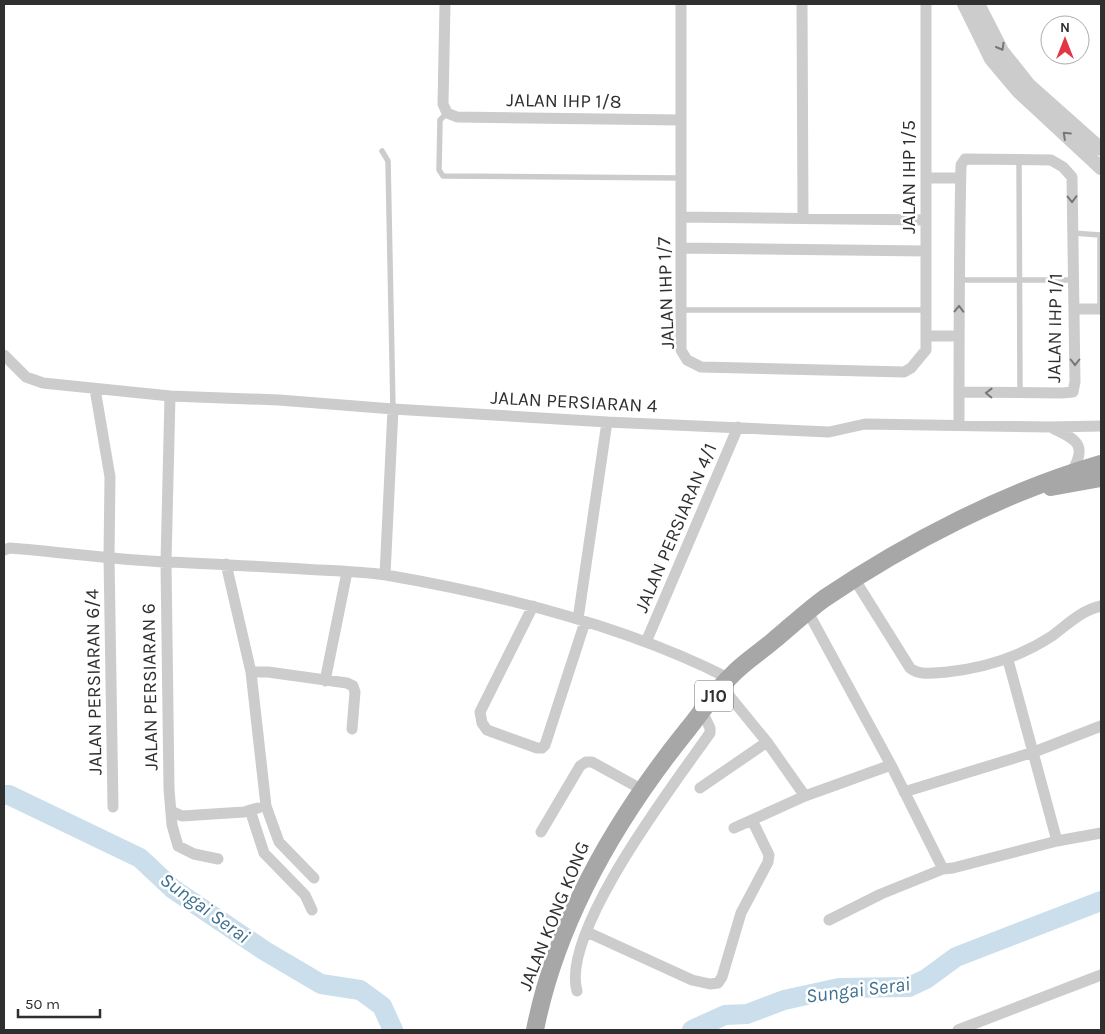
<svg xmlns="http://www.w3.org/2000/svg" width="1105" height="1034" viewBox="0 0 1105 1034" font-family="Karla,sans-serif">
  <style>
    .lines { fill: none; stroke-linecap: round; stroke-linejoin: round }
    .river { stroke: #cadeeb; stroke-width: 20 }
    .service { stroke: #ccc; stroke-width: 5.5 }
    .minor { stroke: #ccc; stroke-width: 11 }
    .tertiary { stroke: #ccc; stroke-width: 14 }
    .primary { stroke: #a7a7a7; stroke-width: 18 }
    .oneway { stroke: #767676 }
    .labels { text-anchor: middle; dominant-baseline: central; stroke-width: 5; stroke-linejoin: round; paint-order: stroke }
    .shield { fill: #fff; stroke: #6d6d6d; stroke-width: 1 }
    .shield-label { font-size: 18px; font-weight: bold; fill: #2f2f2f }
    .street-label { font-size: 19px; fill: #2f2f2f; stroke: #fff }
    .water-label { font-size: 20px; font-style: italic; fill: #3f718f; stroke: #fff }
  </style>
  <rect width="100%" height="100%" fill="#fff"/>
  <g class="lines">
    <!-- river -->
    <path class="river" d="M4,795h5l131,63 33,31 92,62 56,33 39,6 22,16 11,24
      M692,1030l33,-15 22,-1 37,-14 55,-12 70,-1 17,-8 30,-22 145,-56"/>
    <!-- service -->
    <path class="service" d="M447,113l-7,7 -1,50 4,6 238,2
      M382,151l6,10 5,248
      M1019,159l1,234
      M1073,233l27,2v74
      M959,280h115
      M681,310h245"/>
    <!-- minor -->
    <path class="minor" d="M445,4l-2,100 4,9 10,4 224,3
      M681,4v346l6,10 14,7 203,5 7,-4 15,-18v-346
      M802,4l1,214
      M926,178h34
      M681,217l245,3
      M681,248l245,3
      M1075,309h26
      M926,336h33
      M4,355l22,22 17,6 127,13 109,4 114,9 214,13 222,10 36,-8 185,3 51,-1
      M95,389l15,88 -1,79 4,251
      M959,392l103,1 11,-1 2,-10 -3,-205 -9,-10 -12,-7 -86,-1 -4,6c-2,86 -2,173 -2,260
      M170,396l-4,166 3,227 3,36 6,21 16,8 24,5
      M1054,429c25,11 33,18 17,44
      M4,550l6,-2c52,4 105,12 158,14 50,2 100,5 151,8 22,1 45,2 67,5 116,20 238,50 342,103
      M226,564l25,108 15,134 13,36 35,36
      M385,575l8,-166
      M855,580l55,88c10,8 24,5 37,4 38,-4 73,-15 105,-36 16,-12 30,-26 49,-30
      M533,606l-53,106 2,11 5,7 50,18h5l3,-3 40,-123
      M808,612l83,153 52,104 10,-1 104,-27 44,-8
      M578,619l29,-197
      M646,642l92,-215
      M1008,660l49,181
      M251,672h17l79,11 6,3 2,6 -3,37
      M325,681l22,-109
      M722,687l45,55 38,54
      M700,788l67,-46
      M904,792l130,-40 67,-26
      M250,810l14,43 41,42 7,15
      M171,811l11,5 62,-4 14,-4
      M734,828l71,-32 86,-31
      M541,832l39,-66 6,-4h6l49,27
      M829,920l52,-26 62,-25
      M587,932l105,48 18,4 8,-1 4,-6 19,-64 27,-51 1,-7 -17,-35
      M577,991c-17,-59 98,-208 133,-258v-5l-8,-17
      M958,1030l143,-55"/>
    <!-- tertiary -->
    <path class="tertiary" d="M964,4l27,55 27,32 83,77
      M978,4l24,47 27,34 72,64"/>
    <!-- primary -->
    <path class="primary" d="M1051,487l50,-9
      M535,1030c22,-111 83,-214 153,-301 14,-17 27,-38 43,-53 12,-13 28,-23 42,-35 17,-14 34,-30 52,-43 81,-55 182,-107 276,-134"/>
  </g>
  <!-- one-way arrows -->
  <defs><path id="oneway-chevron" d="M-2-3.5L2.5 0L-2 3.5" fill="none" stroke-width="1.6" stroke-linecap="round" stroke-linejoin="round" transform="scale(1.25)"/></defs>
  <g class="oneway">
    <use href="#oneway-chevron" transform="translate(1001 47) rotate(60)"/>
    <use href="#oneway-chevron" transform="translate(1066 135) rotate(-137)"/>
    <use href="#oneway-chevron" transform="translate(1072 199) rotate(89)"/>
    <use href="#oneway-chevron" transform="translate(959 309) rotate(-89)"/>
    <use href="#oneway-chevron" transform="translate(1075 362) rotate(90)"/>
    <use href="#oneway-chevron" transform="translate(989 393) rotate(-179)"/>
  </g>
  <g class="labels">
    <!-- shield labels -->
    <rect class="shield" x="695" y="680.5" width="38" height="31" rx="4"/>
    <g class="shield-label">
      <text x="714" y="696">J10</text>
    </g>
    <!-- street labels -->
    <g class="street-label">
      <text transform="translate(564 101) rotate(1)">JALAN IHP 1/8</text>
      <text transform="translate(909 177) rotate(-90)">JALAN IHP 1/5</text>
      <text transform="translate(666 293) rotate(-92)">JALAN IHP 1/7</text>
      <text transform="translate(1055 328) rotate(-89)">JALAN IHP 1/1</text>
      <text transform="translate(574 402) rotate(3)">JALAN PERSIARAN 4</text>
      <text transform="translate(676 528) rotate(-67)">JALAN PERSIARAN 4/1</text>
      <text transform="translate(94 682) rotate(-91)">JALAN PERSIARAN 6/4</text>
      <text transform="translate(150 687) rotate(-91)">JALAN PERSIARAN 6</text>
      <text transform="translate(554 916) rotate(-68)">JALAN KONG KONG</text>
    </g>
    <!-- water labels -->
    <g class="water-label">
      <text transform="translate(205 908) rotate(36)">Sungai Serai</text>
      <text transform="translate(858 990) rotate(-7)">Sungai Serai</text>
    </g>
  </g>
  <!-- border -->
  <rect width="1105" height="1034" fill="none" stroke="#2f2f2f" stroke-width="10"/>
  <!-- north arrow -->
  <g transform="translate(1065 40)"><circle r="24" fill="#ffffff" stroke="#acacac"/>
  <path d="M0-4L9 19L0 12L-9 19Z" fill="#e13744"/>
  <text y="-8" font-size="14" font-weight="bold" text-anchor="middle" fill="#2f2f2f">N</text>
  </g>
  <!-- scale -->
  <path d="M18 1009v8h82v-8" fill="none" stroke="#2f2f2f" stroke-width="2.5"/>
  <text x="25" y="1009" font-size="15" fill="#2f2f2f" stroke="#ffffff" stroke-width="4" paint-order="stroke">50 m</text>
</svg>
